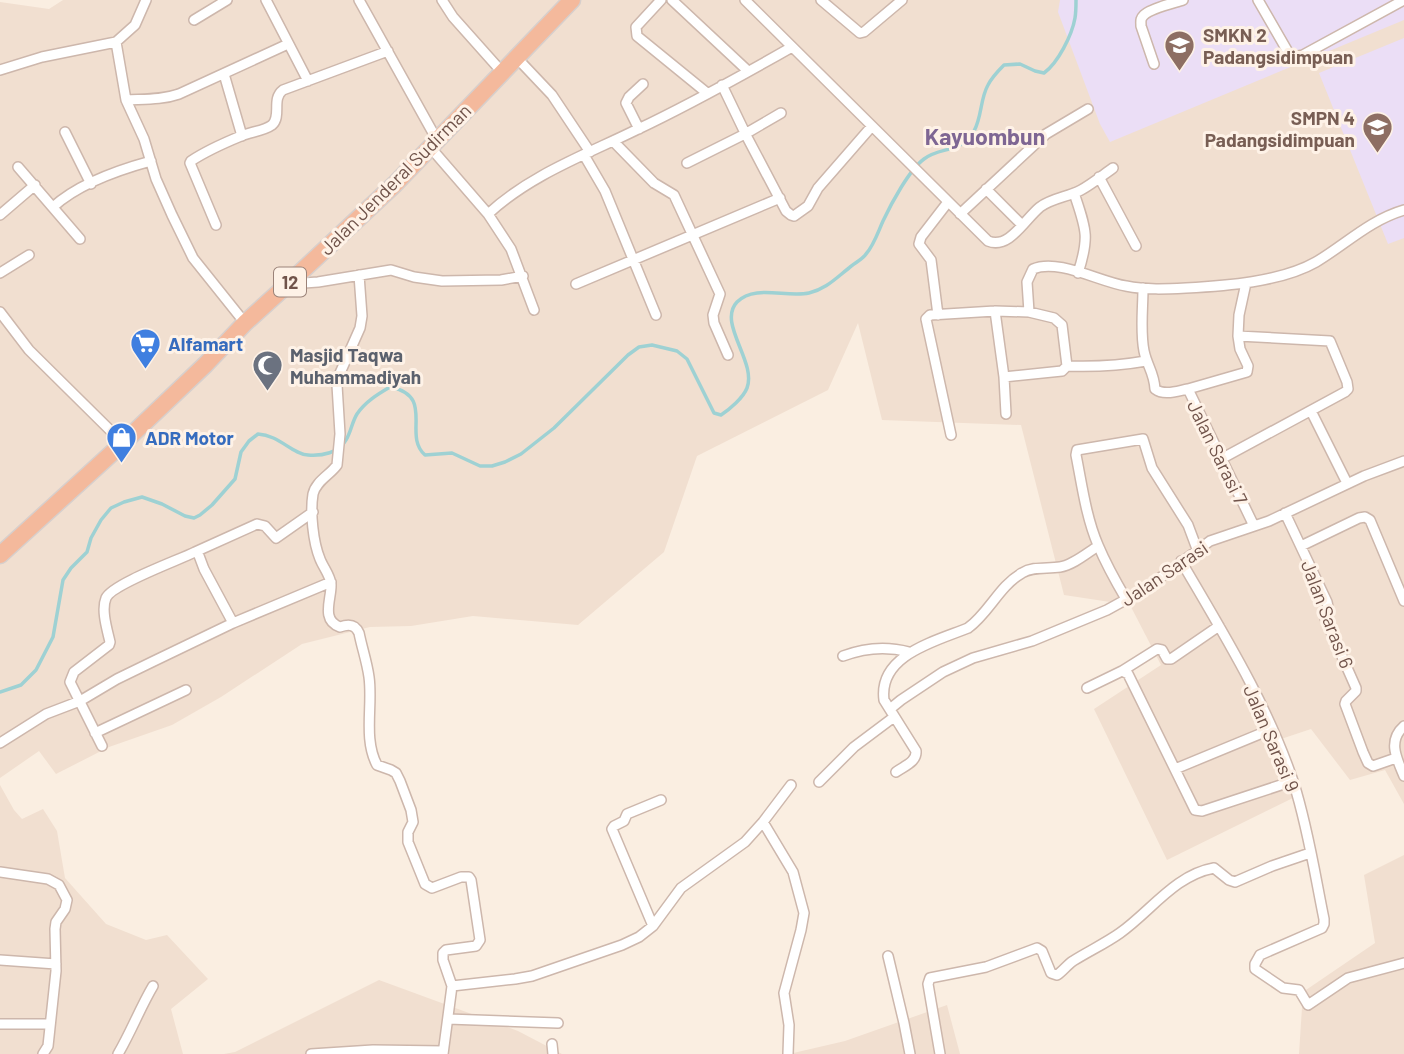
<svg xmlns="http://www.w3.org/2000/svg" width="1404" height="1054" viewBox="0 0 1404 1054" font-family="Barlow,sans-serif">
  <style>
    .residential { fill: #f1dfd0 }
    .education { fill: #ebdef6 }
    .lines { fill: none; stroke-linecap: round; stroke-linejoin: round }
    .stream { stroke: #9ed1d3; stroke-width: 3.5 }
    .minor-casing { stroke: #cdb7ac; stroke-width: 12 }
    .trunk-casing { stroke: #d7cfcc; stroke-width: 19 }
    .minor { stroke: #fff; stroke-width: 9 }
    .trunk { stroke: #f4b99c; stroke-width: 16 }
    .labels { text-anchor: middle; dominant-baseline: central; stroke-width: 6; stroke-linejoin: round; paint-order: stroke }
    .shield { fill: #fef2e7; stroke: #9b8379; stroke-width: 2 }
    .shield-label { font-size: 18px; font-weight: bold; fill: #70534a }
    .education-label { font-size: 19px; font-weight: bold; fill: #785e54; stroke: #fef2e7; text-anchor: start }
    .street-label { font-size: 19px; fill: #70534a; stroke: #fef2e7 }
    .shop-label { font-size: 19px; font-weight: bold; fill: #366cbe; stroke: #fef2e7; text-anchor: start }
    .worship-label { font-size: 19px; font-weight: bold; fill: #5b616d; stroke: #fef2e7; text-anchor: start }
    .quarter-label { font-size: 23px; font-weight: bold; fill: #7e6693; stroke: #fef2e7 }
  </style>
  <rect width="100%" height="100%" fill="#faeee1"/>
  <!-- residential -->
  <path class="residential" d="M63,0h1341v804l-19,-34 -35,10 -39,-51 -30,10 14,58 -128,63 -73,-151 67,-44 -31,-60 -66,-10 -43,-170 -139,-5 -24,-97 -30,67 -131,66 -33,96 -86,73 -105,-9 -62,10 -41,1 -68,17 -81,53 -49,28 -63,22 -53,27 -17,-23 -39,27v-776l49,7z
    M0,785l14,25 8,9 21,-10 14,22 8,47 41,46 40,16 21,-5 41,44 -37,30 12,45h-183z
    M1404,855v199h-105l4,-62 72,-49 -11,-68z
    M379,980l139,51 44,23h-338l11,-2z
    M947,1005l13,49h-171l56,-13z"/>
  <!-- education -->
  <path class="education" d="M1060,0h344v20l-294,122 -10,-18 -42,-112z
    M1404,38v200l-16,6 -69,-171z"/>
  <g class="lines">
    <!-- stream -->
    <path class="stream" d="M0,692l21,-7 15,-15 17,-33 10,-57 8,-12 16,-16 4,-14 10,-18 10,-12 13,-6 18,-5 20,7 23,12 9,2 6,-3 12,-10 23,-26 6,-27 8,-11 9,-7c21,1 34,20 50,21 14,1 31,-2 38,-15 5,-8 6,-18 11,-26 8,-12 21,-20 33,-27 46,9 12,48 35,68l27,-2 28,13h12l13,-4 16,-8 33,-26 74,-73 11,-8 13,-2 25,6 10,8 27,54 7,2c9,-6 22,-17 26,-27 10,-26 -30,-65 -10,-86 18,-18 49,-4 72,-9 17,-4 27,-15 40,-25 5,-5 13,-8 17,-14 8,-9 12,-22 17,-33 8,-17 26,-51 41,-62 17,-13 37,-5 50,-28 8,-14 6,-32 14,-46 4,-8 10,-14 16,-20l16,-1 15,7 9,2c14,-10 28,-38 31,-55 1,-6 1,-12 1,-18"/>
    <defs>
      <path id="minor" d="M266,0l42,81
        M359,0l78,140
        M442,0l11,17 49,55
        M661,0l-25,27 1,9 70,57
        M672,0l76,71
        M745,0l243,241c21,9 37,-22 52,-34 12,-9 28,-10 41,-17 11,-6 22,-15 32,-22
        M821,0l39,33 4,-1 38,-32
        M1258,0l30,52c4,5 9,5 15,3l101,-55
        M194,20l33,-20
        M116,42l10,58 18,39 12,40 16,36 21,43 52,65
        M516,57l36,38 38,57
        M1154,64l-13,-38c0,-5 -1,-7 3,-11 7,-7 30,-12 39,-15
        M0,70l42,-13 74,-15 19,-17 11,-25
        M224,74l18,62
        M722,85l25,52 39,74 5,4 3,1 14,-10 10,-18 54,-62
        M126,100c18,-1 36,0 53,-6l109,-50
        M639,129l-13,-26 3,-6 14,-13
        M65,132l26,52
        M613,141l41,42 20,12 46,99 -7,21 1,8 14,32
        M430,147l58,67 23,35 23,61
        M584,155l21,36 51,124
        M687,163l58,-29 36,-21
        M18,167l62,72
        M1099,177l37,69
        M986,189l36,36
        M1074,193c12,36 16,43 4,80
        M53,207c25,-23 65,-37 98,-46
        M488,214c42,-39 97,-59 148,-84 53,-25 105,-54 156,-83
        M960,214l86,-80 42,-25
        M0,215l35,-30
        M216,225l-26,-62 1,-2c15,-10 33,-18 50,-25 9,-4 23,-5 31,-11 10,-9 -1,-26 11,-35l105,-39
        M0,273l29,-18
        M359,275l3,41 -2,12 -20,45 -3,12 3,49 -3,31c-7,10 -21,16 -24,29 -3,18 0,48 7,65 3,8 10,16 11,25 1,14 -11,36 9,43 8,-3 15,-3 19,6 3,15 8,29 10,44 4,28 -6,62 8,88l14,5 5,3 4,8 11,29 2,12 -5,10v10l17,42 7,4 29,-11h8l2,3 9,60 -4,6 -30,4 -3,3v7l9,26
        M290,284l28,-2 73,-12 23,7 28,4 59,-1 22,-4
        M576,284l204,-86
        M1143,288c0,21 -3,43 1,63 3,15 10,21 11,38 9,7 22,2 33,0l66,137
        M995,311l9,66
        M0,312l29,38 94,93
        M938,315l-7,-55 -12,-16 2,-7 27,-35
        M1067,366c28,1 51,0 79,-5
        M1188,389l59,-17 1,-6 -8,-17 -2,-13
        M1311,411l36,72
        M1006,414l-2,-37 58,-6 5,-5 -5,-41 -8,-7 -25,-6 -2,-30 6,-13c25,-11 67,13 93,17 20,4 40,3 60,2 39,-2 95,-6 130,-26 30,-18 54,-42 88,-52
        M951,435l-25,-116 4,-4 65,-4 34,1
        M1221,459l124,-67 3,-3 -1,-7 -17,-41 -92,-5 1,-21 7,-32
        M1285,513l42,89 1,5 -3,11 31,70v3l-10,10 -1,3 18,48 5,11 5,3 23,-8
        M1301,546l58,-28 6,-1 5,3 34,81
        M195,552l62,-28 8,2 11,12 37,-26
        M1181,561c42,72 87,144 113,223 14,44 21,91 30,135v5l-2,4 -62,27 -5,9v5l28,19 16,2 9,15 40,-27 56,-15
        M1126,599c-10,-17 -20,-35 -28,-54 -12,-28 -16,-60 -22,-90l1,-5 66,-11 9,29 36,57 9,24
        M843,656c21,-8 44,-10 66,-4
        M1122,671l6,3 67,136 7,1 91,-30
        M1087,688l35,-17 35,-22 5,1 5,9h4l48,-33
        M890,709l11,-9 42,-28 30,-14 59,-17 75,-31 38,-21 65,-48 59,-20 95,-45 40,-15
        M1404,726c-17,15 -7,33 0,50
        M95,733l91,-43
        M0,743l46,-29 34,-13 37,-22 37,-18 79,-38 98,-41
        M102,746l-32,-64 4,-10 35,-27 1,-3c-3,-13 -9,-32 -4,-44 6,-14 73,-38 89,-46l3,1 6,16 29,54
        M1175,769l97,-40
        M896,772c8,-6 21,-10 20,-21l-32,-51c-6,-45 52,-59 84,-72 21,-15 31,-42 54,-55 11,-7 25,-4 38,-6 13,-2 27,-14 38,-21
        M819,782l35,-35 40,-30
        M763,822l30,50 11,41 -3,17 -17,63 5,32 -1,29
        M0,872l48,7 11,6 8,15 -2,9 -9,13 -1,7 1,42 -8,75 -5,8
        M653,926l-41,-97 2,-3 10,-5 3,-7 34,-14
        M888,956l16,67 6,31
        M0,960l56,4
        M448,1019l110,4
        M0,1024h49
        M552,1044l1,10
        M118,1054c13,-22 22,-46 35,-68
        M311,1054l62,-4 70,1
        M443,1054l9,-68 63,-7 17,-3 90,-31 17,-8 14,-11 28,-38 64,-46 18,-20 28,-37
        M940,1054l-12,-70 2,-6 56,-11 51,-19 5,3 9,22 6,2c6,-4 10,-10 16,-14 16,-10 33,-18 47,-28 31,-22 55,-58 94,-65l15,12 6,2 37,-16 38,-13"/>
      <path id="trunk" d="M0,555l123,-112 82,-78 40,-42 43,-39 107,-100 177,-184"/>
    </defs>
    <!-- minor casing -->
    <use href="#minor" class="minor-casing"/>
    <!-- trunk casing -->
    <use href="#trunk" class="trunk-casing"/>
    <!-- minor -->
    <use href="#minor" class="minor"/>
    <!-- trunk -->
    <use href="#trunk" class="trunk"/>
  </g>
  <!-- icons -->
  <defs>
    <symbol id="university-pin" viewBox="-11 -11 22 30"><path d="M0 17L-7.5 6A9.5 9.5 0 1 1 7.5 6Z" fill="#8d6e63" stroke="#fef2e7"/><path d="M0-5L7-2L0 1L-7-2ZM-4 1L0 2.5L4 1V4Q0 6-4 4Z" fill="#fff"/></symbol>
    <symbol id="supermarket-pin" viewBox="-11 -11 22 30"><path d="M0 17L-7.5 6A9.5 9.5 0 1 1 7.5 6Z" fill="#3f7fe0" stroke="#fef2e7"/><path d="M-6-5.5h2.5l.6 2H6L4.5 2H-2.5L-4.4-4H-6ZM-1.5 3.2a1.3 1.3 0 1 0 .1 0ZM3 3.2a1.3 1.3 0 1 0 .1 0Z" fill="#fff"/></symbol>
    <symbol id="mosque-pin" viewBox="-11 -11 22 30"><path d="M0 17L-7.5 6A9.5 9.5 0 1 1 7.5 6Z" fill="#6b7280" stroke="#fef2e7"/><path d="M3.5-4.9A6 6 0 1 0 3.5 4.9A5 5 0 1 1 3.5-4.9Z" fill="#fff"/></symbol>
    <symbol id="shop-pin" viewBox="-11 -11 22 30"><path d="M0 17L-7.5 6A9.5 9.5 0 1 1 7.5 6Z" fill="#3f7fe0" stroke="#fef2e7"/><path d="M-5-2.5h2.3a2.7 3.5 0 0 1 5.4 0H5L5.5 6h-11ZM-1.5-2.5h3a1.5 2.3 0 0 0-3 0Z" fill="#fff"/></symbol>
  </defs>
  <g fill-rule="evenodd">
    <use href="#university-pin" x="1162" y="28" width="35" height="47"/>
    <use href="#university-pin" x="1360" y="110" width="35" height="47"/>
    <use href="#supermarket-pin" x="128" y="326" width="35" height="47"/>
    <use href="#mosque-pin" x="250" y="348" width="35" height="47"/>
    <use href="#shop-pin" x="104" y="420" width="35" height="47"/>
  </g>
  <g class="labels">
    <!-- shield labels -->
    <rect class="shield" x="274" y="267.5" width="32" height="29" rx="5"/>
    <g class="shield-label">
      <text x="290" y="282">12</text>
    </g>
    <!-- education labels -->
    <g class="education-label">
      <text x="1203" y="34">SMKN 2<tspan x="1203" dy="22">Padangsidimpuan</tspan></text>
      <text x="1355" y="117" text-anchor="end">SMPN 4<tspan x="1355" dy="22">Padangsidimpuan</tspan></text>
    </g>
    <!-- street labels -->
    <g class="street-label">
      <text transform="translate(395 179) rotate(-45)">Jalan Jenderal Sudirman</text>
      <text transform="translate(1218 452) rotate(64)">Jalan Sarasi 7</text>
      <text transform="translate(1164 573) rotate(-34)">Jalan Sarasi</text>
      <text transform="translate(1328 614) rotate(69)">Jalan Sarasi 6</text>
      <text transform="translate(1272 738) rotate(67)">Jalan Sarasi 9</text>
    </g>
    <!-- shop labels -->
    <g class="shop-label">
      <text x="168" y="343">Alfamart</text>
      <text x="145" y="437">ADR Motor</text>
    </g>
    <!-- worship labels -->
    <g class="worship-label">
      <text x="290" y="354">Masjid Taqwa<tspan x="290" dy="22">Muhammadiyah</tspan></text>
    </g>
    <!-- quarter labels -->
    <g class="quarter-label">
      <text x="985" y="136">Kayuombun</text>
    </g>
  </g>
</svg>
